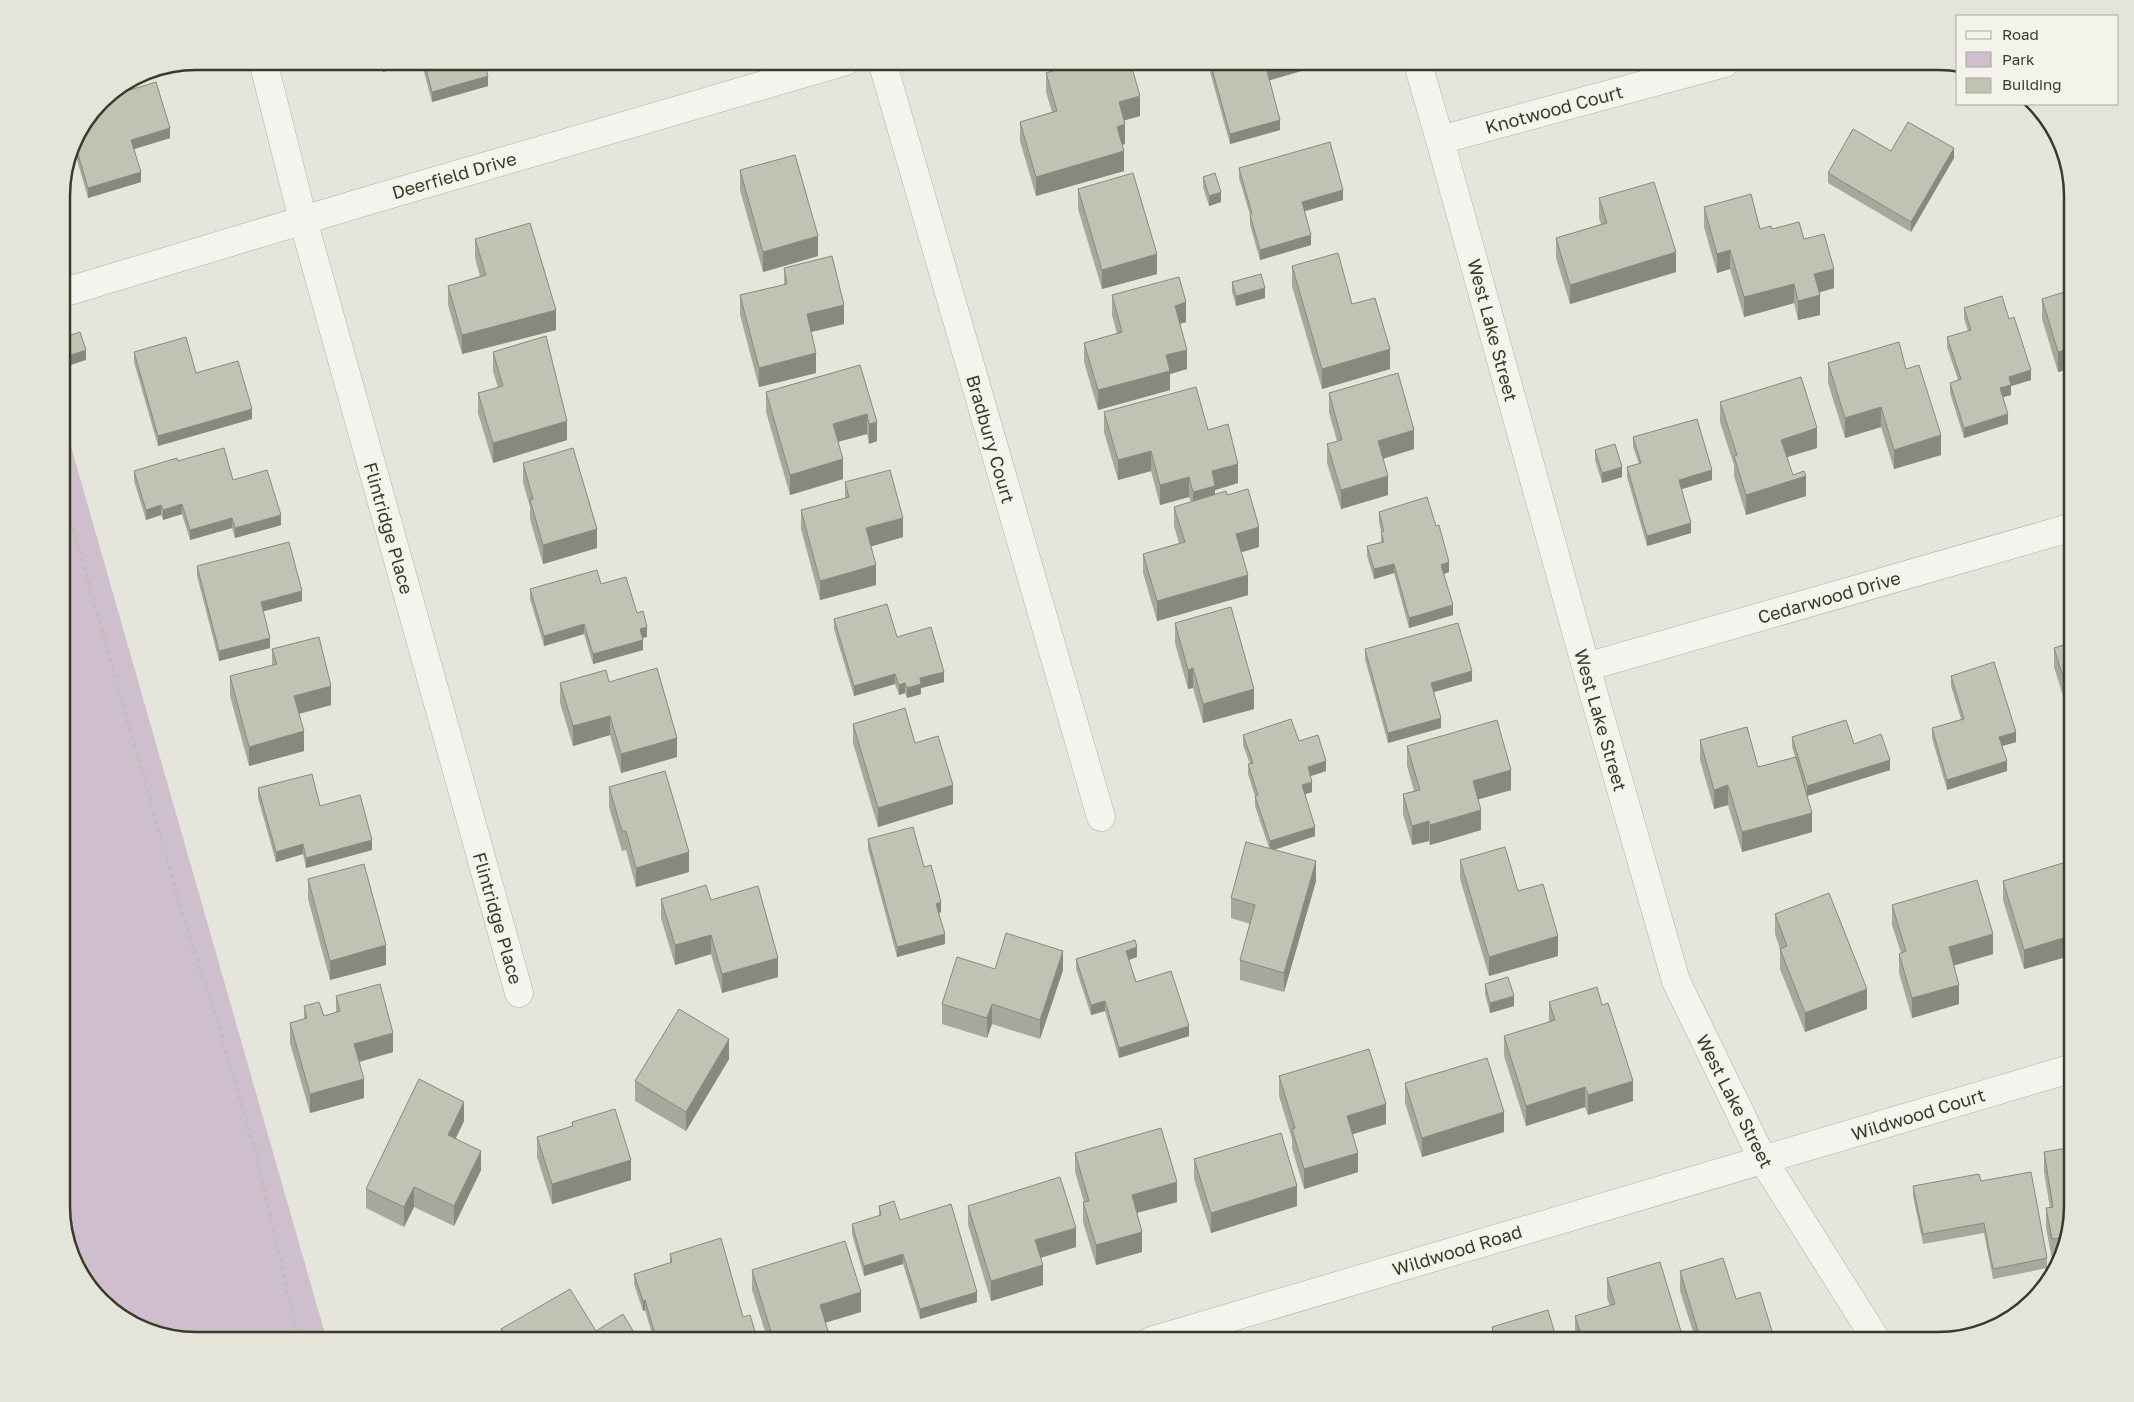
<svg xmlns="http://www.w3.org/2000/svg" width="2134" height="1402" viewBox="0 0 2134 1402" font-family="'Golos Text',sans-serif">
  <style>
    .green { fill: #cfbecd }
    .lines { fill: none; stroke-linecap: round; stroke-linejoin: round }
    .minor-casing { stroke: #afafa2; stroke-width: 29 }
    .path { stroke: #c0c0b7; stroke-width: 3; stroke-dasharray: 4 4; stroke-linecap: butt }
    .minor { stroke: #f4f4ef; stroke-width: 28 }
    .wall { fill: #a7a79b }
    .shaded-wall { fill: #88887e }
    .building { fill: #c2c2b4; stroke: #88887e }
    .labels { text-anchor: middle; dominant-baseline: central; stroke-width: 4; stroke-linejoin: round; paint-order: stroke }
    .street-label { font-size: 18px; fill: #3a3b27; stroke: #f3f3eb }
    .rim { fill: none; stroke: #3a3b27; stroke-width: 2.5 }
  </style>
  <rect width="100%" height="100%" fill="#e6e5dc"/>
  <!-- green -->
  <path class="green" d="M62,415l265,926h-131l-75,-23 -42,-44 -17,-60z"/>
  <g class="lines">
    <defs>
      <path id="minor" d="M263,61l40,159 216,773
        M882,61l219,756
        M1417,61l23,79 146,527 90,314 87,179 114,181
        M1440,140l285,-77
        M62,293l298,-90 486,-142
        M1586,667l487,-140
        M1151,1341l922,-273"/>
    </defs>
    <!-- minor casing -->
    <use href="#minor" class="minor-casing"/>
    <!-- path -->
    <path class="path" d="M62,489l119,420 32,97 42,144 44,191"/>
    <!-- minor -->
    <use href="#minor" class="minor"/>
  </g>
  <!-- wall -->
  <path class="wall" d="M380,61h38l-35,11z
    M421,61h63l4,25 -56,16z
    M1305,61v9l-36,10 11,50 -50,14 -20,-72v-10z
    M1046,73l94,43 -16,4 1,24 -3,1 2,26 -88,25 -16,-55v-19l32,-10 -6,-20z
    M75,137l95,1 -36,11 7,33 -53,16 -15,-52z
    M1891,151l63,7 -43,74 -83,-49v-10z
    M1239,168l104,32 -39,11 7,34 -51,15 -10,-35v-10l-11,-37z
    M740,170l78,86 -55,16 -23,-82z
    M1203,177l18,25 -12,4 -6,-19z
    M1078,189l79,85 -55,15 -24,-80z
    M1599,198l77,74 -106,32 -14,-46v-20l45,-14 -2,-6z
    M1704,207l56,22h12l32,10 30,49 -15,4 1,23 -22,5 -4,-17 -50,14 -14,-48 -13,4 -13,-46z
    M475,239l81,91 -94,24 -14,-49v-19l32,-10 -5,-18z
    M1292,266l60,38 38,65 -68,20 -30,-103z
    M2073,266v102l-15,4 -16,-53v-20l24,-7 -1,-4v-19z
    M784,268l60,56 -33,8 5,41 -57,14 -19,-72v-20l44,-10z
    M1232,282l33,16 -29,8 -4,-14z
    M1112,295l74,27 -6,2 7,45 -17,5v16l-72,20 -14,-48v-19l33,-9 -5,-19z
    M1964,308l45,11 22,61 -20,6v9l-8,2 5,27 -44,14 -14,-45v-10l8,-3 -11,-33v-10l21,-6 -4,-13z
    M134,352l62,21 56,46 -94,27 -24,-84z
    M493,352l74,88 -74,23 -15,-50v-20l20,-5 -5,-17z
    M1828,363l78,6 35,86 -47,14 -13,-42 -36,11 -17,-55z
    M860,365l17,76 -8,3 -2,-10 -29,8 5,37 -53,16 -24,-83v-20z
    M1329,393l85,56 -31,10 5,36 -47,14 -14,-46v-19l10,-3 -8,-28z
    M1720,402l97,46 -30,9 6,18 13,21 -60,19 -12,-39v-11l-14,-43z
    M1104,412l104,18 30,53 -23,7v5h12l32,52 -18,5 7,43 -91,26 -14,-48v-19l36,-11 -5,-17v-19l17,-5 -2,-5 -29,8 -9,-34 -33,9 -14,-48z
    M1633,437l79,43 -31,9 10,44 -44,13 -20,-69v-10l12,-3 -6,-17z
    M1595,450l27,27 -20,6 -7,-23z
    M178,461l55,19 48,45 -46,13 -3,-10 -42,12 -8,-26 -19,6 -2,-5 -15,5 -12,-39v-10z
    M523,463l74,85 -54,16 -13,-45v-12l-7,-25z
    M845,482l58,55 -32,9 5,39 -56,15 -19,-71v-19l44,-12z
    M1379,512l70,60 -5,2 9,41 -44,13 -15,-55 -20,6 -7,-23v-10l14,-4v-10l-2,-10z
    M197,566l105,35 -39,10 7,37 -51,13 -22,-85z
    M601,584l36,29 10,24 -4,1v12l-50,14 -9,-30 -40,12 -14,-47v-10z
    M834,619l63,18 47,45 -23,6v6l-14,4 -2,-5 -6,2 -4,-11 -41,12 -20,-67z
    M1175,623l79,86 -51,14 -10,-35 -5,1 -13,-46z
    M2073,636v92l-19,-61v-19l14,-5v-5z
    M272,649l59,56 -32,9 5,37 -55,15 -19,-70v-20l42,-11z
    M1365,649l107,32 -38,11 7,36 -53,15 -23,-84z
    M1951,676l65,66 -14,4 5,25 -60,19 -15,-52v-10l29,-9 -10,-33z
    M609,682l68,75 -56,16 -11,-38 -37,11 -13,-43v-20z
    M853,724l62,19 38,61 -75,23 -25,-84z
    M1243,735l56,6 27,30 -16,5 2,16 -7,2 10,42 -41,14 42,31 -32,111 -44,-12v-20l10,-36 -19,-6v-20l38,-50 -14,-42v-10l-7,-22v-10h2l-7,-19z
    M1792,737l62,7 36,26 -83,26 5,36 -70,20 -14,-47 -14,4 -14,-49v-20l58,27 37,-10 -3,-10z
    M1407,746l104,44 -33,9 3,31 -51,15 -1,-4 -17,4 -9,-31v-20l11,-3 -7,-25z
    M609,787l80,85 -53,15 -10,-37 -4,1 -13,-44z
    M258,788l62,18 52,44 -66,18 -3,-14 -27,8 -18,-64z
    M868,839l56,28 17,45 -2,1 6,31 -48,13 -29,-108z
    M1460,860l58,31 40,65 -69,20 -29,-97z
    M308,879l78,86 -56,15 -22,-81z
    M2003,881l69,49 1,3v22l-49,14 -21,-69z
    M661,899l117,78 -56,16 -11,-39 -36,11 -14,-47z
    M1892,905l101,49 -39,11 5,39 -47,14 -13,-45v-19l2,-1 -9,-28z
    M1775,914l92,95 -62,23 -25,-63v-20l-5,-15z
    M1137,957l-8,3 7,22 53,54 -70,22 -14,-47 -14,4 -15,-46v-10z
    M995,969l68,1 -23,69 -48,-15 -5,14 -45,-14v-20z
    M1485,984l29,22 -24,7 -5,-19z
    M336,996l57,56 -33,10 4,36 -54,15 -20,-70v-20l14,-4v-13l20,10 12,-4z
    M1549,1002l84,99 -45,14 -3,-8 -59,19 -22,-70v-20l45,-14z
    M729,1059l-43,72 -51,-30v-20z
    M1279,1076l107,48 -34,10 6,38 -54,17 -12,-41v-9l-13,-43z
    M1405,1083l99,49 -82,25 -17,-54z
    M464,1121l-8,17 25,32 -27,56 -40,-19 -10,20 -38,-19v-19z
    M572,1122l59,58 -79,24 -15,-47v-20l35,-11z
    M2044,1152l29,54 -16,52 -5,1 -6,-31v-20h4l-6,-36z
    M1075,1153l102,49 -40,11 5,39 -46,13 -13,-43v-20h1l-9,-30z
    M1194,1159l103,47 -86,27 -17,-54z
    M1981,1181l66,77v10l-54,11 -9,-46 -61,11 -10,-48v-10z
    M879,1206l21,14 77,82 -57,17 -17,-55 -39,12 -12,-42v-10l27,-8z
    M968,1206l108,41 -35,11 2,27 -52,16 -23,-76z
    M670,1254l73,63 15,24h-104l-9,-31 -2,1 -9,-27v-10l36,-11z
    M752,1270l109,42 -36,11 3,18h-60l-16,-51z
    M1680,1271l56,28 39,42h-79l-16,-50z
    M1607,1278l76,63h-106l-2,-6v-19l35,-10 -3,-8z
    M1492,1327l65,14h-64l-1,-4z
    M501,1329l95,2 39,10h-133l-1,-2z"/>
  <!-- shaded-wall -->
  <path class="shaded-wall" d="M386,61h32l-35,11v-10z
    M1300,61h5v9l-38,11v-10z
    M488,76v10l-56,16v-10z
    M1140,96v20l-21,6v-20z
    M1280,120v10l-50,14v-10z
    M1125,124v20l-8,2v-19z
    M170,128v10l-39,12v-10z
    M1954,148v10l-43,74v-10z
    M1124,151v20l-88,25v-19z
    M141,172v10l-53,16v-10z
    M1343,190v10l-41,12v-10z
    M1221,192v10l-12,4v-10z
    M1311,235v10l-51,15v-10z
    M818,236v20l-55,16v-20z
    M1730,250v19l-13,4v-19z
    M1676,252v20l-106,32v-19z
    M1157,254v20l-55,15v-19z
    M1834,269v19l-20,6v-20z
    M1794,284v19l-50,14v-20z
    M1265,288v10l-29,8v-10z
    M1820,295v20l-22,5v-19z
    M1186,302v20l-11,3v-19z
    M844,305v19l-37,9v-19z
    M556,310v20l-94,24v-19z
    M2073,348v20l-15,4v-20z
    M1390,349v20l-68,20v-20z
    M86,350v10l-24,8v-10z
    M1187,350v19l-17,5v16l-72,20v-20l68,-35z
    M816,353v20l-57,14v-19z
    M2031,370v10l-20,6v9l-11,3v-10l9,-11z
    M1881,407v20l-36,11v-20z
    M252,409v10l-94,27v-10z
    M867,414v20l-34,9v-19z
    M2008,414v10l-44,14v-10z
    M567,421v19l-74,23v-20z
    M877,422v19l-8,3v-20z
    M1817,428v20l-36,11v-19z
    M1414,430v19l-36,11v-19z
    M1941,435v20l-47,14v-19z
    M1151,451v20l-33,9v-20z
    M843,459v20l-53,16v-20z
    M1238,464v19l-23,7v15l-22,6v-19l19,-21z
    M1622,467v10l-20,6v-10z
    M1712,470v10l-33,10v-10z
    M1388,476v19l-47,14v-19z
    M1806,476v20l-60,19v-20z
    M1189,477v20l-29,8v-20z
    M182,504v10l-19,6v-10z
    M161,505v10l-15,5v-10z
    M281,515v10l-46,13v-10z
    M232,518v10l-42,12v-10z
    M903,518v19l-37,11v-20z
    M1691,523v10l-44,13v-10z
    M1259,527v20l-23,7v-20z
    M597,529v19l-54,16v-19z
    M1449,562v10l-8,3v-10z
    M1394,564v9l-20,6v-10z
    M876,565v20l-56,15v-19z
    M1248,575v20l-91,26v-20z
    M302,591v10l-41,11v-10z
    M1453,605v10l-44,13v-10z
    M584,624v10l-40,12v-10z
    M647,627v10l-7,1v-9z
    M270,638v10l-51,13v-10z
    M643,640v10l-50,14v-10z
    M1193,668v20l-5,1v-19z
    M1472,671v10l-41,12v-10z
    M944,672v10l-23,6v6l-14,4v-10l13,-10z
    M895,674v10l-41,12v-10z
    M905,683v10l-6,2v-10z
    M331,686v19l-37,10v-19z
    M1254,689v20l-51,14v-19z
    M610,716v19l-37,11v-20z
    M1441,718v10l-53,15v-10z
    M304,731v20l-55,15v-19z
    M2016,732v10l-17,5v-10z
    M677,738v19l-56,16v-19z
    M1890,760v10l-83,26v-10z
    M1326,761v10l-18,6v-10z
    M2007,761v10l-60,19v-10z
    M1511,770v20l-38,11v-20z
    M1312,782v10l-10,3v-10z
    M953,785v19l-75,23v-19z
    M1728,785v20l-14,4v-19z
    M1481,810v20l-51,15v-20z
    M1812,813v19l-70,20v-20z
    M1429,821v20l-17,4v-19z
    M1315,827v9l-45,15v-10z
    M372,840v10l-66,18v-10z
    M303,844v10l-27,8v-10z
    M689,852v20l-53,15v-19z
    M1316,861v20l-32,111v-19z
    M941,902v10l-5,2v-10z
    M2073,910v19l-7,2v-19z
    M945,934v10l-48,13v-10z
    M1993,934v20l-44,13v-20z
    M711,935v19l-36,11v-20z
    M2073,935v20l-49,14v-19z
    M1558,936v20l-69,20v-19z
    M386,945v20l-56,15v-19z
    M1137,947v10l-11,4v-10z
    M1063,951v19l-23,69v-19z
    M778,958v19l-56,16v-19z
    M1959,985v19l-47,14v-20z
    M1867,989v20l-62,23v-19z
    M1514,996v10l-24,7v-10z
    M1105,1001v10l-14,4v-10z
    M992,1004v20l-5,14v-20z
    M1189,1026v10l-70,22v-10z
    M393,1033v19l-39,11v-19z
    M729,1039v20l-43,72v-19z
    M364,1079v19l-54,15v-19z
    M1633,1081v20l-45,14v-20z
    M1585,1087v20l-59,19v-20z
    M464,1102v19l-16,33v-19z
    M1386,1104v20l-39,12v-20z
    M1504,1112v20l-82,25v-19z
    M481,1151v19l-27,56v-20z
    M1358,1153v19l-54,17v-20z
    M631,1160v20l-79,24v-20z
    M1177,1182v20l-45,12v-19z
    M1297,1186v20l-86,27v-20z
    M414,1187v20l-10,20v-20z
    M1076,1228v19l-41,12v-19z
    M1142,1232v20l-46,13v-20z
    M903,1254v10l-39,12v-10z
    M1043,1265v20l-52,16v-20z
    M861,1292v20l-41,12v-19z
    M977,1292v10l-57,17v-10z
    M645,1300v10l-2,1v-10z
    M828,1331v10h-32z
    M635,1334v7h-8v-2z
    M705,1334v7h-22z
    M1683,1338v3h-9z"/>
  <!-- building -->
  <path class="building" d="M424,61h60l4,15 -56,16z
    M1083,61h47l10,35 -21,6 6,22 -8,3 7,24 -88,26 -16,-55 37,-11 -11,-38z
    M1212,61h88l-33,10 13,49 -50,14 -20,-72z
    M156,82l14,46 -39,12 10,32 -53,16 -14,-47 1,-4 26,-36 3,-3z
    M1908,122l46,26 -43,74 -83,-49 25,-44 38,22z
    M1330,142l13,48 -41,12 9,33 -51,15 -10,-35 2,-1 -13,-46z
    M795,155l23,81 -55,16 -23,-82z
    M1133,173l24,81 -55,16 -24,-81z
    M1215,173l6,19 -12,4 -6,-19z
    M1654,182l22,70 -106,33 -14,-47 51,-15 -8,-25z
    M1751,194l9,35 11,-3 1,3 27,-7 5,17 20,-5 10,35 -20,5 6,21 -22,6 -4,-17 -50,13 -14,-47 -13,4 -13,-47z
    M530,223l26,87 -94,25 -14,-49 38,-11 -11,-36z
    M1338,253l14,51 23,-6 15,51 -68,20 -30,-103z
    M832,256l12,49 -37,9 9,39 -57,15 -19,-73 47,-11 -3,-16z
    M2073,266v82l-15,4 -16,-53 29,-9 -6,-21z
    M1261,274l4,14 -29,8 -4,-14z
    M1179,277l7,25 -11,4 12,44 -21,5 4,16 -72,19 -14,-47 38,-11 -10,-37z
    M2002,296l7,23 5,-2 17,53 -22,7 2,8 -11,3 8,26 -44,14 -14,-45 11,-4 -14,-42 24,-7 -7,-22z
    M80,332l6,18 -24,8v-20z
    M546,336l21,85 -74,22 -15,-50 25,-7 -10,-34z
    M186,337l10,36 42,-12 14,48 -94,27 -24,-84z
    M1899,342l7,27 13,-4 22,70 -47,15 -13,-43 -36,11 -17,-55z
    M860,365l17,57 -8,2 -2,-10 -34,10 10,35 -53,16 -24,-83z
    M1398,373l16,57 -36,11 10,35 -47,14 -14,-46 15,-4 -13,-47z
    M1801,377l16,51 -36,12 12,35 11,-4 2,5 -60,19 -12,-39 3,-1 -17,-53z
    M1196,387l12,43 20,-6 10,40 -26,7 3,15 -22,6 -4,-15 -29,8 -9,-34 -33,9 -14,-48z
    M1697,419l15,51 -33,10 12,43 -44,13 -20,-69 14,-4 -8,-26z
    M1615,444l7,23 -20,6 -7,-23z
    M224,448l9,32 34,-10 14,45 -46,13 -3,-10 -42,12 -8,-26 -19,6 -2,-5 -15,5 -12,-39 43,-13 1,3z
    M573,448l24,81 -54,16 -13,-45 3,-1 -10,-36z
    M890,470l13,48 -37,10 10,37 -56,16 -19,-71 48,-13 -4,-15z
    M1248,489l11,38 -23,7 12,41 -91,26 -14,-47 42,-12 -11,-35 52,-16 1,4z
    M1427,497l9,29 3,-1 10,37 -8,3 12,40 -44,13 -15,-54 -20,5 -7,-23 17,-4 -3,-10 3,-1 -5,-19z
    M289,542l13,49 -41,11 9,36 -51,13 -22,-85z
    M597,570l4,14 25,-7 11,36 6,-2 4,16 -7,2 3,11 -50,14 -9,-30 -40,12 -14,-47z
    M887,604l10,33 34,-10 13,45 -24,6 1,6 -14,4 -2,-5 -6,2 -4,-11 -41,12 -20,-67z
    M1231,607l23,82 -51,15 -10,-36 -5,2 -13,-47z
    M1458,623l14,48 -41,12 10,35 -53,15 -23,-84z
    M2073,636v72l-19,-60 16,-5 -2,-5z
    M319,637l12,49 -37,10 10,35 -55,16 -19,-71 47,-12 -5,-15z
    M1994,662l22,70 -17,5 8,24 -60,19 -15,-52 32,-9 -13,-43z
    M657,668l20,70 -56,16 -11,-38 -37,10 -13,-43 46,-13 3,12z
    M905,708l10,35 23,-7 15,49 -75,23 -25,-84z
    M1291,719l8,22 19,-6 8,26 -18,6 4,15 -10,3 13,42 -45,14 -15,-45 3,-1 -10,-31 5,-1 -10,-28z
    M1497,720l14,50 -38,11 8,29 -51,15 -1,-4 -17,5 -9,-32 17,-4 -13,-44z
    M1846,720l8,24 27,-10 9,26 -83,26 -15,-49z
    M1747,727l11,40 38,-10 16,56 -70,19 -14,-47 -14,5 -14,-50z
    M665,771l24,81 -53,16 -10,-37h-4l-13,-44z
    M312,774l8,32 40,-11 12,45 -66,18 -3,-14 -27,8 -18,-64z
    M913,827l11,40 7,-2 10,37 -5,2 9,30 -48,13 -29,-108z
    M1246,842l70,19 -32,112 -44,-13 15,-55 -24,-7z
    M1505,847l13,44 25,-7 15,52 -69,21 -29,-97z
    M2073,860v50l-7,2 7,21v2l-49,15 -21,-69z
    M364,864l22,81 -56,16 -22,-82z
    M1977,880l16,54 -44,13 10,38 -47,13 -13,-44 7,-3 -14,-46z
    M706,885l5,15 47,-14 20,72 -56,16 -11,-39 -36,10 -14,-46z
    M1829,893l38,96 -62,24 -25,-64 7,-3 -12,-32z
    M1006,933l57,18 -23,69 -48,-16 -5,14 -45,-14 15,-47 38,12z
    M1135,940l2,7 -11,4 10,31 35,-11 18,55 -70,22 -14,-47 -14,4 -15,-46z
    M1508,977l6,19 -24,7 -5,-19z
    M380,984l13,49 -39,11 10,35 -54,15 -20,-71 17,-5 -3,-12 15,-4 5,14 16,-5 -4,-15z
    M1597,987l5,18 6,-2 25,78 -45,14 -3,-8 -59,19 -22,-70 51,-16 -6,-18z
    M679,1009l50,30 -43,73 -51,-31z
    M1369,1049l17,55 -39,12 11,37 -54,16 -12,-40 3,-1 -16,-52z
    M1487,1058l17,54 -82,26 -17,-55z
    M419,1079l45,23 -16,33 33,16 -27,55 -40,-19 -10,20 -38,-18z
    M615,1109l16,51 -79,24 -15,-47 36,-11 -1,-4z
    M1161,1128l16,54 -45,13 10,37 -46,13 -13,-43 6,-1 -14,-48z
    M1281,1133l16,53 -86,27 -17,-54z
    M2073,1147v59l-11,35 -2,1v-4l-8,1 -6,-31 7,-1 -9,-55z
    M2031,1172l16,86 -54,11 -9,-46 -61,11 -10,-48 66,-12 2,7z
    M1060,1177l16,51 -41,12 8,25 -52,16 -23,-75z
    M894,1201l6,19 51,-16 26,88 -57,17 -17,-55 -39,12 -12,-42 29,-9 -2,-9z
    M721,1238l22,79 7,-2 8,26h-51l-2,-7 -22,7h-26l-12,-41 -2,1 -9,-27 38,-12 -2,-8z
    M845,1241l16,51 -41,13 8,26 -32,10h-22l-22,-71z
    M1723,1258l13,41 24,-7 15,49h-74l-21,-70z
    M1660,1262l23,76 -9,3h-91l-8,-25 40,-12 -8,-26z
    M570,1289l26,42 27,-17 12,20 -8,5 1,2h-120l-7,-12z
    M1548,1310l9,31h-61l-4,-14z"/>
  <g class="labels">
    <!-- street labels -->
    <g class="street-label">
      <text transform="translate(1554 109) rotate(-15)">Knotwood Court</text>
      <text transform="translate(454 175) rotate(-16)">Deerfield Drive</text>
      <text transform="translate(1493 330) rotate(75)">West Lake Street</text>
      <text transform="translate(991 439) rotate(74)">Bradbury Court</text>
      <text transform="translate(389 528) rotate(74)">Flintridge Place</text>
      <text transform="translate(1829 597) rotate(-16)">Cedarwood Drive</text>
      <text transform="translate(1601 720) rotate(74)">West Lake Street</text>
      <text transform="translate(498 918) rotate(74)">Flintridge Place</text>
      <text transform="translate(1735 1101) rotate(63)">West Lake Street</text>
      <text transform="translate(1918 1114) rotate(-17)">Wildwood Court</text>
      <text transform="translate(1457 1250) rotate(-17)">Wildwood Road</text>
    </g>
  </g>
  <!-- crop -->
  <path d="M0 0H2134V1402H0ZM196 70H1938A126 126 0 0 1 2064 196V1206A126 126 0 0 1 1938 1332H196A126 126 0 0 1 70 1206V196A126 126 0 0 1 196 70Z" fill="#e4e4db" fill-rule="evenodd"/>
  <path class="rim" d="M196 70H1938A126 126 0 0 1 2064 196V1206A126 126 0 0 1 1938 1332H196A126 126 0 0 1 70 1206V196A126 126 0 0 1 196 70Z"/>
  <!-- legend -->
  <rect x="1956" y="15" width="162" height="90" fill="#f3f3eb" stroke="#a9a99d"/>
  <rect x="1966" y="31" width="25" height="8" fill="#f4f4ef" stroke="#a9a99d"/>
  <text x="2002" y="40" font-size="15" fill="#3a3b27">Road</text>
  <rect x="1966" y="52" width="25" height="15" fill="#cfbecd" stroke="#a9a99d"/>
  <text x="2002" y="65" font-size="15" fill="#3a3b27">Park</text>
  <rect x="1966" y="78" width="25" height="15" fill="#c2c2b4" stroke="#a9a99d"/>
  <text x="2002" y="90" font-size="15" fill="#3a3b27">Building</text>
</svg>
